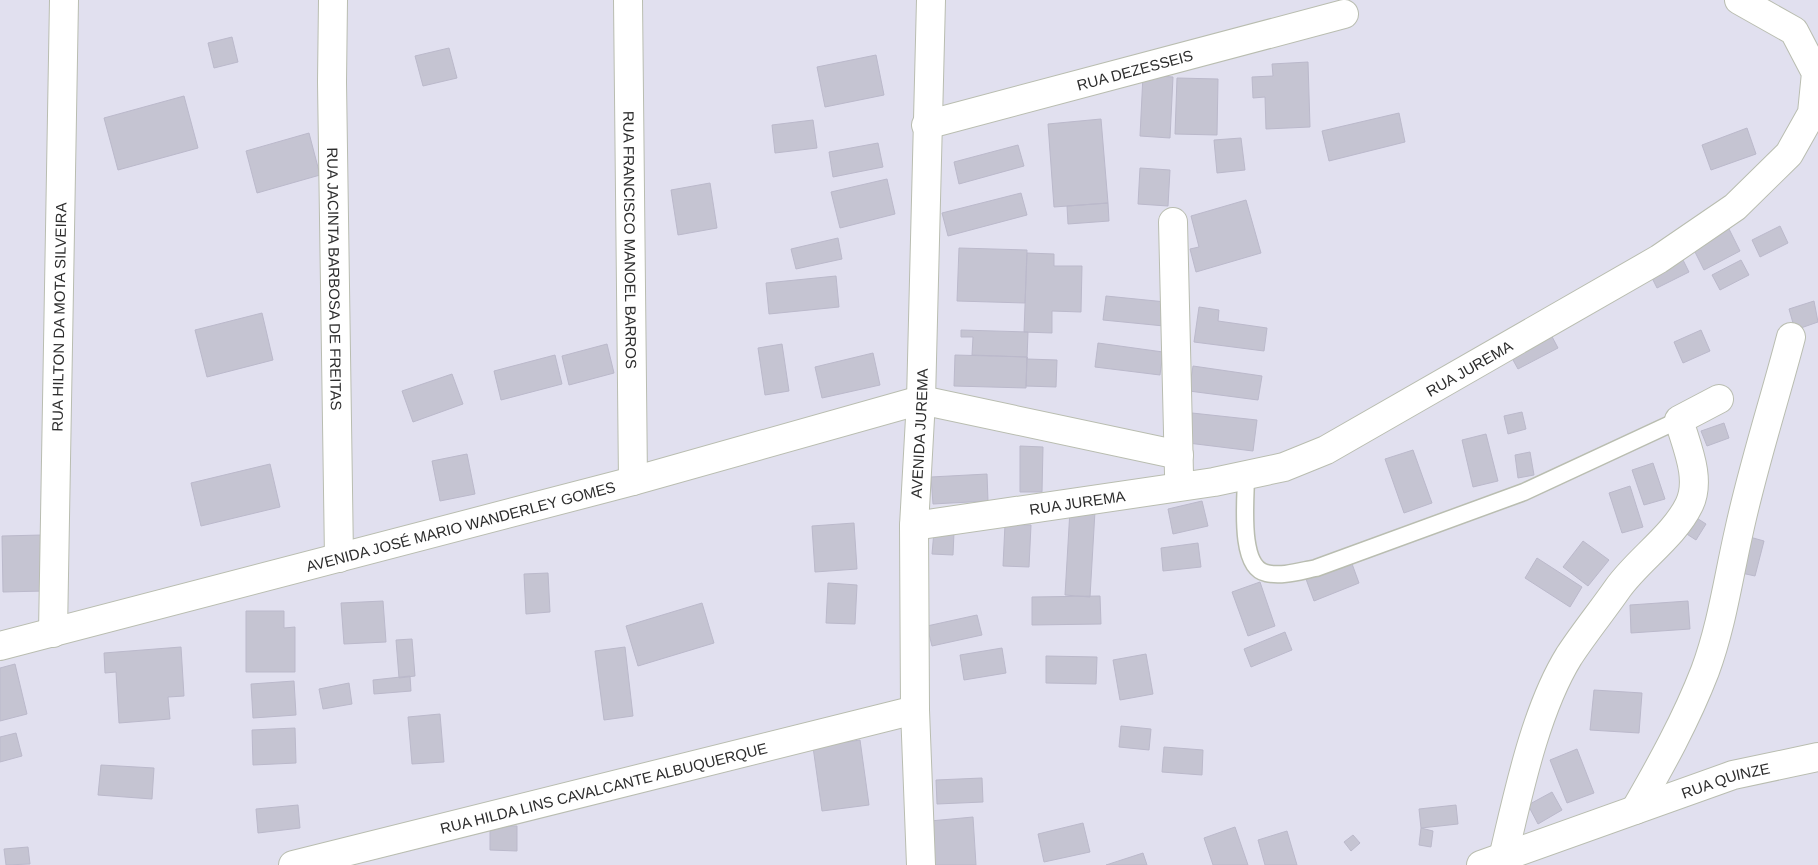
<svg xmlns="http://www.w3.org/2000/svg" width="1818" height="865" viewBox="0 0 1818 865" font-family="Helvetica,sans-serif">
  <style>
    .building { fill: #c5c4d2; stroke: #bbb9cb }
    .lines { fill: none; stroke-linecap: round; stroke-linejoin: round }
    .service-casing { stroke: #b9bdb0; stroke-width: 19 }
    .minor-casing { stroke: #b9bdb0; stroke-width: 30 }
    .service { stroke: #fff; stroke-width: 16 }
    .minor { stroke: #fff; stroke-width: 28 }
    .labels { text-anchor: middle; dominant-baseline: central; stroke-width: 4; stroke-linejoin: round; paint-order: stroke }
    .street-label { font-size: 15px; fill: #2d2d2d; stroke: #fff }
  </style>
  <rect width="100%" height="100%" fill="#e1e0ef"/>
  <!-- building -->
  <path class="building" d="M232,37l6,25 -24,6 -6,-25z
    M449,48l8,30 -34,8 -8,-30z
    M876,55l8,40 -59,12 -8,-40z
    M1308,62l2,65 -44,2 -1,-32 -12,1 -1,-21 21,-1 -1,-12z
    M1143,75l30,2 -3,61 -30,-2z
    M1177,78l41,1 -1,56 -42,-1z
    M184,96l14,52 -80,22 -14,-52z
    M1399,113l6,29 -76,19 -7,-30z
    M1101,119l7,84 -54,4 -6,-83z
    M813,120l4,28 -42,5 -3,-28z
    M1747,128l9,26 -45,16 -9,-25z
    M309,133l11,42 -63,18 -11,-42z
    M1241,138l4,32 -28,3 -3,-33z
    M878,143l5,24 -50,10 -4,-25z
    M1018,145l6,21 -65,18 -5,-22z
    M1140,168l30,2 -2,36 -30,-2z
    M887,179l8,35 -55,14 -9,-36z
    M710,183l7,45 -39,7 -7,-45z
    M1021,193l6,22 -79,21 -6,-23z
    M1246,200l15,53 -65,19 -6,-23 9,-2 -8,-31z
    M1108,203l1,18 -41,3 -1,-18z
    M1780,226l8,17 -28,14 -8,-17z
    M1728,227l12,24 -36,19 -12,-24z
    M838,238l4,21 -46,10 -5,-20z
    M959,248l68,2 -2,53 -68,-2z
    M1027,253l27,1v12h28l-1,46 -29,-1v22l-28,-1z
    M1682,258l7,14 -32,16 -7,-14z
    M1741,260l8,15 -29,15 -8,-15z
    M836,276l3,31 -70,7 -3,-31z
    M1106,296l60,6 -2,24 -61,-6z
    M1814,301l4,21 -23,8 -6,-21z
    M1199,307l20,3 -1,11 49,7 -3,23 -70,-9z
    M262,313l11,47 -66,17 -12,-47z
    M1548,329l10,19 -40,21 -10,-18z
    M961,330l67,2 -1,27v-2l-55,-2 1,-18h-12z
    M1701,330l9,21 -27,12 -9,-21z
    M1098,343l65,9 -3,23 -65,-8z
    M607,344l7,29 -45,12 -7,-29z
    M782,344l7,47 -24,4 -7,-47z
    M873,353l7,32 -58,13 -7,-31z
    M555,355l7,29 -61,16 -7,-29z
    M955,355l72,2 -1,31 -72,-2z
    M1027,357v2l30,1 -1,27 -30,-1z
    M1193,366l69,10 -4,24 -69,-9z
    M452,374l11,30 -50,18 -11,-31z
    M1522,412l4,17 -18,5 -4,-18z
    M1192,413l65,7 -4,31 -65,-8z
    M1724,423l5,15 -22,8 -6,-15z
    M1486,434l12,47 -25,6 -11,-47z
    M1020,446l23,1 -1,45h-22z
    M1413,450l19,53 -28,10 -19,-54z
    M1530,452l4,23 -16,3 -3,-23z
    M467,454l8,40 -35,7 -8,-40z
    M1653,463l12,36 -21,6 -12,-35z
    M270,464l10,43 -79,19 -10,-43z
    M987,474l1,27 -55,3 -2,-27z
    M1630,486l13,41 -21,6 -13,-40z
    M1202,501l6,25 -35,8 -5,-25z
    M1070,510l25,1 -5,86 -25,-2z
    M1689,513l17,11 -10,16 -17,-11z
    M854,523l3,46 -42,3 -3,-46z
    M1005,524l26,1 -2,42 -26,-1z
    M934,531l20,1 -1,23 -21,-1z
    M42,535l2,56 -41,1 -1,-56z
    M1746,536l18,5 -9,35 -18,-4z
    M1583,541l26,19 -21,26 -25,-19z
    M1198,543l3,24 -38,4 -2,-23z
    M1537,558l45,29 -12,20 -45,-29z
    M1351,561l8,22 -45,18 -8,-22z
    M548,573l2,39 -24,2 -2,-40z
    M1260,582l15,44 -27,10 -16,-44z
    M828,583l29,2 -2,39 -29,-1z
    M1100,596l1,28 -69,1v-28z
    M383,601l3,41 -42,2 -3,-41z
    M1688,601l2,28 -59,4 -1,-28z
    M702,603l12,40 -76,23 -12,-40z
    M246,611h38v17l11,-1v45h-49z
    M977,615l5,20 -50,11 -5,-20z
    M1285,632l7,18 -41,17 -7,-18z
    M412,639l3,37 -16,2 -3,-38z
    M181,647l3,49 -16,1 2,22 -51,4 -3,-51 -11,1 -1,-20z
    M625,647l8,69 -29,4 -9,-69z
    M1002,648l4,25 -42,7 -4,-25z
    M1146,654l7,40 -33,6 -7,-40z
    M1046,656l51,1 -1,27 -50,-1z
    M15,664l12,50 -27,7v-53z
    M410,676l1,15 -37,3 -1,-14z
    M294,681l2,34 -43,3 -2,-34z
    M349,683l3,21 -29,5 -4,-20z
    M1594,690l48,3 -3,40 -49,-3z
    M440,714l4,48 -32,2 -4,-47z
    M1121,726l30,3 -2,21 -30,-3z
    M295,728l1,35 -43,2 -1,-35z
    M16,733l6,23 -22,6v-25z
    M860,740l9,65 -47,6 -9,-64z
    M1164,747l39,3 -1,25 -40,-3z
    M1577,749l17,44 -27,10 -17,-43z
    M101,765l53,3 -2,31 -54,-4z
    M982,778l1,24 -46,2 -1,-24z
    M1552,792l10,18 -24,14 -10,-19z
    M298,805l2,23 -42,5 -2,-24z
    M1456,805l2,19 -37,4 -2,-19z
    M973,817l3,48h-42l-4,-44z
    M1083,823l7,29 -46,10 -6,-28z
    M490,826h27v25l-27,-1z
    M1235,827l13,38h-35l-9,-27z
    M1421,828l12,3 -2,16 -12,-2z
    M1287,831l10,34h-32l-7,-25z
    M1353,835l7,8 -9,8 -7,-9z
    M28,847l2,17 -24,1 -2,-16z
    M1143,853l4,12h-41z"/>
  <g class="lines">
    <defs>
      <path id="service" d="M1246,476c0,22 -8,91 20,97 16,4 34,-2 50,-5l208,-76 155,-72"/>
      <g id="minor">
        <path id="s1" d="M333,0l-1,82 7,476"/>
        <path id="s2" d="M628,0l5,481"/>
        <path id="s3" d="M926,125l418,-111"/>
        <path d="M1173,222l6,252"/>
        <path id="s4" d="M914,526l300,-44 70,-15 42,-17 333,-191 76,-52 54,-53 23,-41 4,-40 -22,-42 -55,-31"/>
        <path id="s5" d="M53,633l11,-633"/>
        <path id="s6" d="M0,646l633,-165 288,-81 258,55"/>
        <path d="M1635,810c26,-45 51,-90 70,-139 17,-46 23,-92 34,-140 14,-65 35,-129 52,-194"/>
        <path d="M1503,858c15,-63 32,-147 66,-202 15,-23 33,-45 49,-68 20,-28 56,-52 71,-83 13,-26 -3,-60 -10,-85l40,-21"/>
        <path id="s7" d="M293,865l622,-155"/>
        <path id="s8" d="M921,865l-6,-155 -1,-184 7,-126 10,-400"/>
        <path id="s9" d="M1481,865l252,-90 85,-18"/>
      </g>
    </defs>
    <!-- service casing -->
    <use href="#service" class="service-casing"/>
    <!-- minor casing -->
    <use href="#minor" class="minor-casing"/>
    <!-- service -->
    <use href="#service" class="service"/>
    <!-- minor -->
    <use href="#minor" class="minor"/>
  </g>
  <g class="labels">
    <!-- street labels -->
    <g class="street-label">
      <text stroke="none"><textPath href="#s3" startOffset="216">RUA DEZESSEIS</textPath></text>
      <text stroke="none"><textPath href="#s2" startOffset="240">RUA FRANCISCO MANOEL BARROS</textPath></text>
      <text stroke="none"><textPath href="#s1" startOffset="279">RUA JACINTA BARBOSA DE FREITAS</textPath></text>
      <text stroke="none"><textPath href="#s5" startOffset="316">RUA HILTON DA MOTA SILVEIRA</textPath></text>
      <text stroke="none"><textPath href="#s4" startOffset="585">RUA JUREMA</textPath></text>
      <text stroke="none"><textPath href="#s8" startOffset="432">AVENIDA JUREMA</textPath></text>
      <text stroke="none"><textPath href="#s4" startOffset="165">RUA JUREMA</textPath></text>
      <text stroke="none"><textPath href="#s6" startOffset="476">AVENIDA JOSÉ MARIO WANDERLEY GOMES</textPath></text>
      <text stroke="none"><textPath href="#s9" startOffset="259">RUA QUINZE</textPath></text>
      <text stroke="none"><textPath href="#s7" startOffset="320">RUA HILDA LINS CAVALCANTE ALBUQUERQUE</textPath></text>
    </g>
  </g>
</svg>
